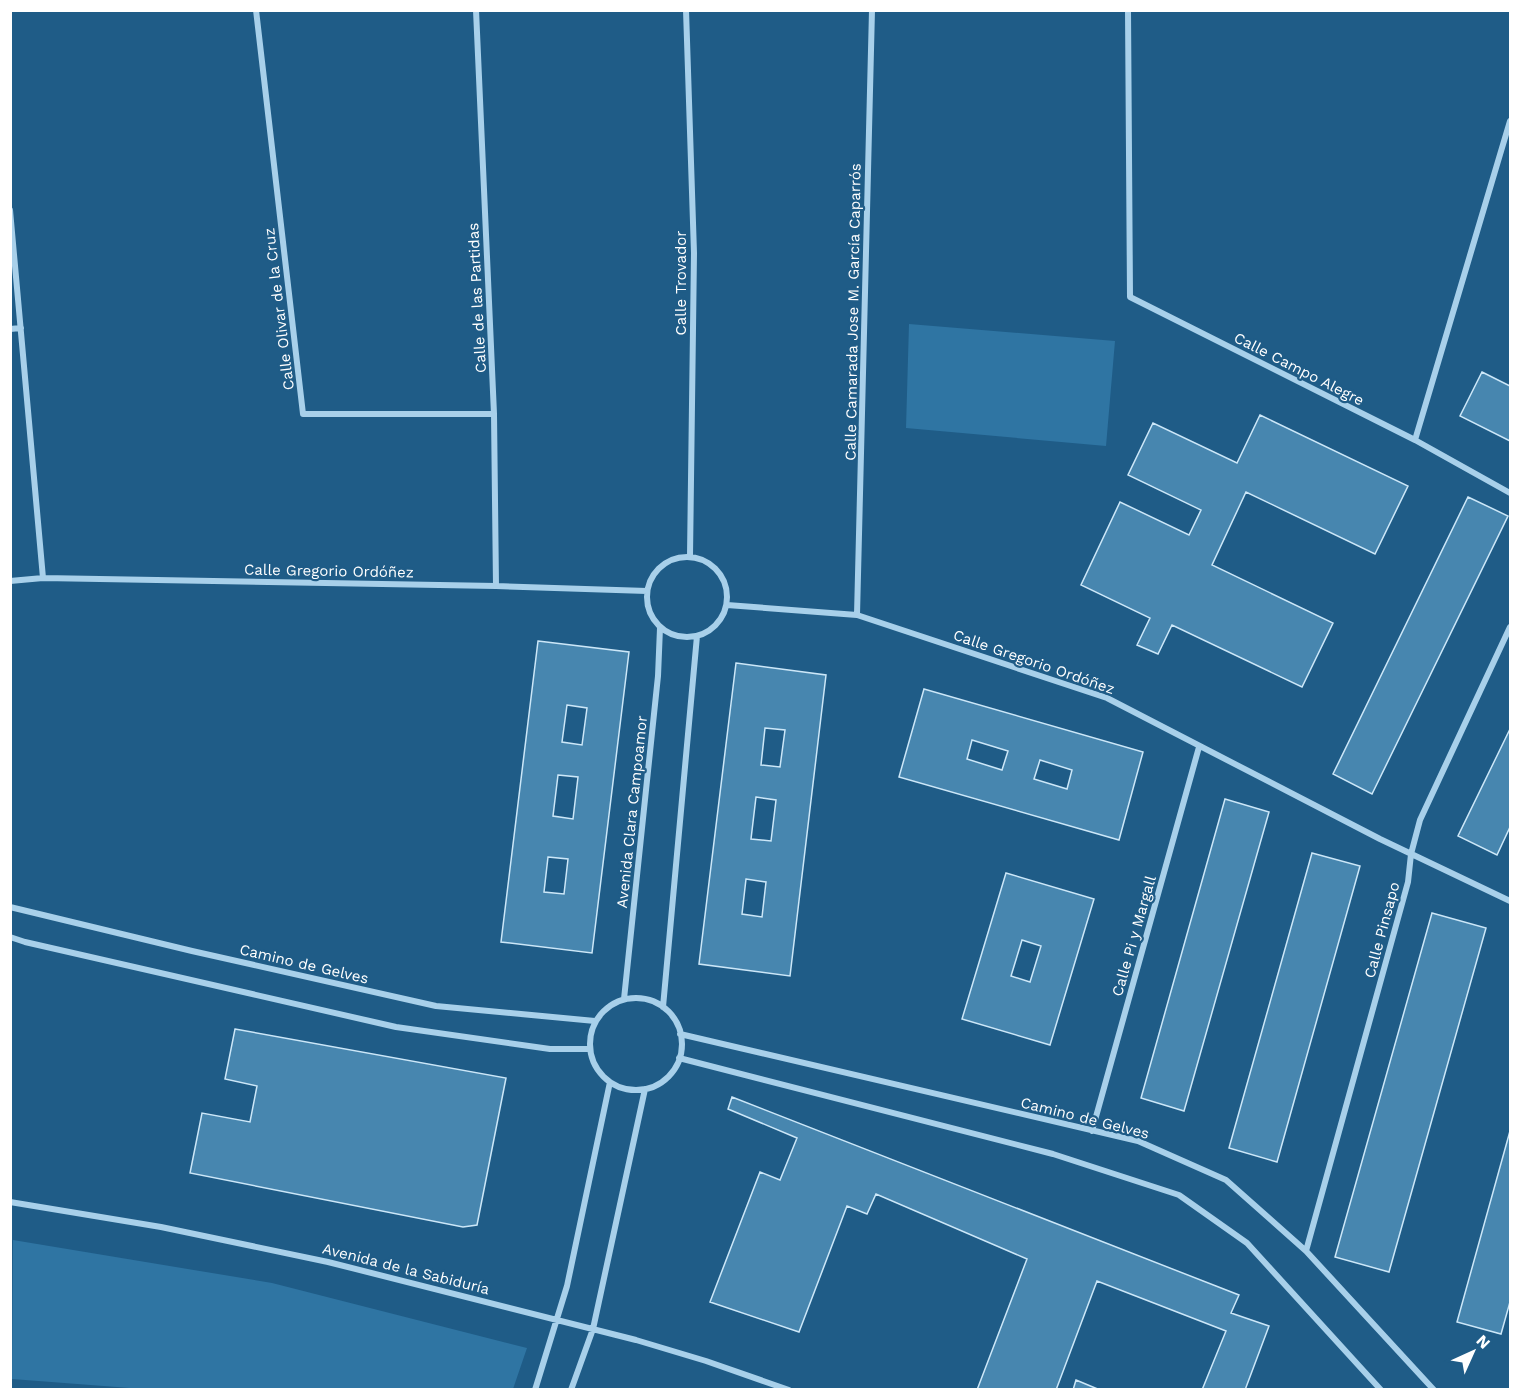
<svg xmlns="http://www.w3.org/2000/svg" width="1521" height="1400" viewBox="0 0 1521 1400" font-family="'Work Sans',sans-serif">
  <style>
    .green { fill: #2f75a3 }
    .building { fill: #4786af; stroke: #cce7f8; stroke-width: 1.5; fill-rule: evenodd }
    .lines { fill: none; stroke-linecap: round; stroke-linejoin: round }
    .minor { stroke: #a8d0ea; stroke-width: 6 }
    .labels { text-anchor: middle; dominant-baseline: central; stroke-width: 4.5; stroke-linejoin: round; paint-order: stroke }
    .street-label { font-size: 15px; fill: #fff; stroke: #1f5c87 }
  </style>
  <rect width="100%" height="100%" fill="#1f5c87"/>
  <!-- green -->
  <path class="green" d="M909,324l206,17 -9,105 -200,-18z
    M13,1240l259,43 255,65 -14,41 -357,1 -144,-11z"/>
  <!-- building -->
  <path class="building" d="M1482,372l28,14v55l-50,-25z
    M1260,415l148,71 -33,68 -129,-62 -34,73 121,58 -31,64 -130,-62 -14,29 -21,-9 13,-27 -69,-33 39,-83 69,33 12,-25 -73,-35 25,-52 84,40z
    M1468,497l40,19 -136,278 -39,-20z
    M538,641l91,11 -37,301 -91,-11zM567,705l20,3 -5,37 -20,-3zM558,775l20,2 -5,42 -20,-3zM548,857l20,2 -4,35 -20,-2z
    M736,663l90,12 -36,301 -91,-12zM765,728l20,2 -5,37 -19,-2zM756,797l20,3 -5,41 -20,-2zM746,879l20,3 -4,35 -20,-3z
    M924,689l219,63 -24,88 -220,-63zM972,740l36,11 -6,19 -35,-11zM1040,760l32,10 -5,19 -33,-10z
    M1510,729v98l-13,28 -39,-19z
    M1225,799l44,13 -85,299 -43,-13z
    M1312,853l48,13 -83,296 -48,-14z
    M1006,873l88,26 -44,146 -88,-26zM1022,940l19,6 -11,36 -19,-6z
    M1432,913l54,15 -97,344 -54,-15z
    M235,1029l271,49 -29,147 -14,2 -273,-54 12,-60 48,9 7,-36 -32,-7z
    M732,1097l507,198 -8,18 38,13 -24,64h-43l24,-59 -129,-50 -41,109h-79l50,-131 -151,-65 -9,20 -20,-8 -48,126 -89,-30 50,-130 20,8 17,-42 -69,-29z
    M1510,1131v171l-9,32 -44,-12z
    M1076,1380l24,10h-27z"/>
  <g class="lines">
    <!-- minor -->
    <path class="minor" d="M256,10l47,404h191
      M476,10l18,404 2,172
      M686,10l8,243 -4,303
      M1128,10l2,287 285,143 95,-319
      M10,210l33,368
      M10,329l11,-1
      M1415,440l95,53
      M647 597a40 40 0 1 1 80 0a40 40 0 1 1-80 0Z
      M10,581l33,-3 453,8 151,5
      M727,605l130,10 250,83 273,141 130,62
      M857,615l15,-605
      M10,907l182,44 244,55 159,15
      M10,937l15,5 371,85 154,22h40
      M590 1044a46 46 0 1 1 92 0a46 46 0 1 1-92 0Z
      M624,999l34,-323 2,-48
      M663,1007l34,-371
      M680,1034l458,107 88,39 80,71 128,139
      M679,1058l374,96 126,41 68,48 134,147
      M1092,1131l107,-384
      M10,1202l151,25 167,35 308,78 70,21 83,29
      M1306,1251l102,-369 3,-28 9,-34 90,-193
      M535,1390l32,-104 43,-204
      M571,1390l22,-61 52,-240"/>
  </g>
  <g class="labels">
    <!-- street labels -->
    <g class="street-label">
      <text transform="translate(681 283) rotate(-90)">Calle Trovador</text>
      <text transform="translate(477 298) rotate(-93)">Calle de las Partidas</text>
      <text transform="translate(279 309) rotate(-97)">Calle Olivar de la Cruz</text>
      <text transform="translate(853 312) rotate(-89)">Calle Camarada Jose M. García Caparrós</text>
      <text transform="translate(1299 369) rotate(27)">Calle Campo Alegre</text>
      <text transform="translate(329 571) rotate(1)">Calle Gregorio Ordóñez</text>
      <text transform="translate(1034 662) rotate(19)">Calle Gregorio Ordóñez</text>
      <text transform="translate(632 812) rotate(-84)">Avenida Clara Campoamor</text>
      <text transform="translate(1382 930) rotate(-75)">Calle Pinsapo</text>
      <text transform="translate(1134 936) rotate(-74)">Calle Pi y Margall</text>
      <text transform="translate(304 964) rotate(13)">Camino de Gelves</text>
      <text transform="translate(1085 1118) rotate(14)">Camino de Gelves</text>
      <text transform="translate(406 1269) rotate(14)">Avenida de la Sabiduría</text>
    </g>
  </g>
  <!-- border -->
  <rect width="1521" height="1400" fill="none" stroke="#ffffff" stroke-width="24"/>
  <!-- north arrow -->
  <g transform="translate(1473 1352) rotate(45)" stroke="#1f5c87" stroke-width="4.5" paint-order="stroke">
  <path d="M0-4.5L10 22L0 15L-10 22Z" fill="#ffffff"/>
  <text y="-9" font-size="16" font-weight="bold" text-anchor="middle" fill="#ffffff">N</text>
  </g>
</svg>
